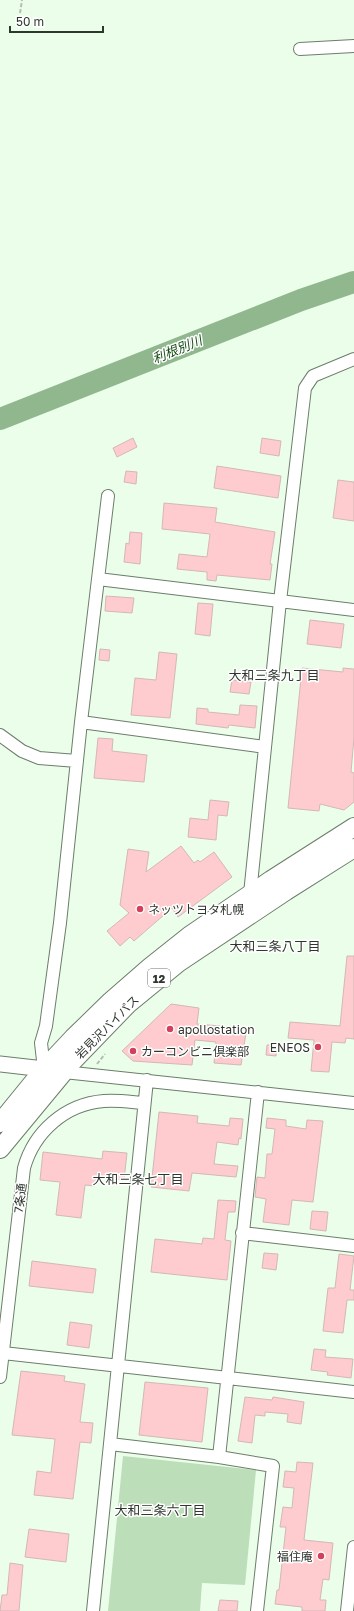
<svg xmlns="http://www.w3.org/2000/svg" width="354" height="1611" viewBox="0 0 354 1611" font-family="'Golos Text','Noto Sans JP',sans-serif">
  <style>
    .green { fill: #bcdeb9 }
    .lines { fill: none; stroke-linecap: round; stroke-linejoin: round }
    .river { stroke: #90b78d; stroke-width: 22 }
    .building { fill: #fecbce; stroke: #d4b7b8 }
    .minor-casing { stroke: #6c7d6b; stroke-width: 14 }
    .major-casing { stroke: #6c7d6b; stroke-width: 17 }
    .highway-casing { stroke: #6c7d6b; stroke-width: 20 }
    .path { stroke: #b1c0b0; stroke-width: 2; stroke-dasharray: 4 2; stroke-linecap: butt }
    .minor { stroke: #fff; stroke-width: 12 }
    .major { stroke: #fff; stroke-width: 15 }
    .highway { stroke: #fff; stroke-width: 18 }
    .poi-dot { fill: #d1415b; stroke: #fff; stroke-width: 1.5 }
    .labels { text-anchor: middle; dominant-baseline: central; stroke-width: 3; stroke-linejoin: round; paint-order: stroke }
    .shield { fill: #fff; stroke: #6d726d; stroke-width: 1 }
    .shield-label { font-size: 11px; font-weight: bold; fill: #2f362f }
    .poi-label { font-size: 12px; fill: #2f362f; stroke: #fff; text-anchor: start }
    .street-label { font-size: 12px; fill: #2f362f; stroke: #fff }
    .water-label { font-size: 13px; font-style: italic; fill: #124910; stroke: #fff }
    .neighbourhood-label { font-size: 13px; fill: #2f362f; stroke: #fff }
  </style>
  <rect width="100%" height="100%" fill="#ebfee9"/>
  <!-- green -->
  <path class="green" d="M123,1456l133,14 -11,115 -43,-2 -2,28h-92z"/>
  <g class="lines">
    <!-- river -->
    <path class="river" d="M0,419l301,-119 53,-18"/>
  </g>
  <!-- building -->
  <path class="building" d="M133,438l4,9 -20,10 -4,-9z
    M262,438l19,3 -2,15 -19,-3z
    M217,466l64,10 -3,22 -64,-10z
    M126,471l11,1 -1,12 -12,-2z
    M338,480l16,2v39l-21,-3z
    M164,503l53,5 -2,14 60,10 -5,32h2l-2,16 -53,-5 -1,6 -9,-1v-8l-30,-3 2,-15 28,3 3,-23 -48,-5z
    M130,532l12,1 -2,31 -16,-2 2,-19 3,1z
    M106,596l28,2 -2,15 -27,-2z
    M198,603l15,1 -3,32 -15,-2z
    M310,620l34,4 -3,24 -34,-4z
    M100,649l10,1 -1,11 -10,-1z
    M159,652l18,2 -7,64 -39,-3 4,-37 21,2z
    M302,668l41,4v-4l11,1v69l-3,34 3,1v29l-10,8 -24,-6 -1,7 -31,-3z
    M232,680l19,2 -2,12 -19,-2z
    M240,705l17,1 -2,22 -26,-3 -1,3 -32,-4 1,-16 11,1v3l31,3z
    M98,738l15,1 -1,12 35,4 -3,27 -50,-4z
    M210,800l19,2 -2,14 -9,-1 -2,25 -28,-3 2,-19 18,2z
    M181,846l13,17 4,-3 2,2 14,-10 18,25 -54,40 -6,-9 -38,33 -4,-4 -10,9 -13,-15 22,-18 -9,-8 8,-56 21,3 -3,20z
    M347,956h7v83l-8,-1 -1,5 -13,-1 -3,30 -18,-1 3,-31 -26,-2 2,-16 50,4z
    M171,1004l28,4 -2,16 35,3v5l14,1 -5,32 -27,-2 2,-21 -21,-2 -3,25 -59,-4 -11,-10z
    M267,1045h10l-1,11 -10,-1z
    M159,1112l39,4 -1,7 32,3 1,-8 13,1 -2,20 -2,-1 -1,7 -21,-3 -3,22 24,2 -2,11 -44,-4 -3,18 -38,-4z
    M267,1118l19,2v6l20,3 1,-9 16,1 -10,81 -21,-2 -3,25 -26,-3 3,-23 -11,-2 2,-20 8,1 2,-24h5l3,-25 -9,-1z
    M103,1151l24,2 -3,27 -28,-3 -1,9 -10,-1 -4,33 -25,-3 4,-33 -20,-2 3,-28 59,7z
    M218,1200l18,1 -1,11h-7l-3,28 6,1 -4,39 -76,-8 4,-33 47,5 1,-6 11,1z
    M312,1211l16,1 -2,19 -16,-2z
    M264,1253l14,1 -2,16 -14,-2z
    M339,1254l15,2 -4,34h4v10h-7l-4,33 -20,-2 5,-43h7z
    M32,1261l64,8 -3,24 -64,-7z
    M70,1322l22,3 -3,23 -22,-3z
    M314,1349l12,1 -1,7 28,2 -2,19 -24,-3 1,-3 -17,-2z
    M21,1371l44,5 -1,5 21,3 -5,38 13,1 -2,20 -11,-1 -7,57 -39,-4 3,-24 14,2 4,-34 -43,-4z
    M145,1382l63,6 -6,54 -63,-7z
    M245,1397l27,3 1,-3 31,5 -3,22 -14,-2 1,-8 -23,-2v4l-10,-1 -3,28 -14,-2z
    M297,1462l16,1 -9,77 29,3 -4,37 -6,-1 -3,21h6l-1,11h-23v-4l-27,-3 2,-14h2l7,-63h-6l3,-20 9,1 2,-20 -11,-1 2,-16 11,1z
    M29,1529l40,5 -3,28 -41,-5z
    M10,1563l13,2 -4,46h-19l2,-16h5z
    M220,1600l18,1 -1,10h-19z"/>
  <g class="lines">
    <defs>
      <path id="minor" d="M300,49l54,-3
        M98,579l10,-83
        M81,722l184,25
        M0,735l22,16 17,7 38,3
        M250,894l30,-293 25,-213 8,-12 41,-17
        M44,1069l-3,-26 5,-17 14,-103 21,-201 17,-143 256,31
        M64,1072l290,31
        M242,1233l112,13
        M3,1353l351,39
        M0,1377l24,-209c10,-36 41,-64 80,-67 13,-1 27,1 40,2
        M110,1444l109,13 54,9 -16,145
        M219,1457l39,-365
        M93,1611l54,-531
        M347,1611l7,-64"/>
      <path id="major" d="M0,1064l53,6"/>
      <path id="highway" d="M0,1123l44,-54 29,-31 38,-37 39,-34 39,-31 82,-56 83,-53
        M0,1149l72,-87 56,-58 50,-41 108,-72 68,-43"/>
    </defs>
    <!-- minor casing -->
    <use href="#minor" class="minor-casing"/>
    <!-- major casing -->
    <use href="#major" class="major-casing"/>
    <!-- highway casing -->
    <use href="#highway" class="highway-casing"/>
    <!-- path -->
    <path class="path" d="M20,13l2,-13
      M97,1064l8,-10"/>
    <!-- minor -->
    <use href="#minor" class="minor"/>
    <!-- major -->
    <use href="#major" class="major"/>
    <!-- highway -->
    <use href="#highway" class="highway"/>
  </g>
  <!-- markers -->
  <g class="poi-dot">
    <circle cx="140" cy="909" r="4"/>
    <circle cx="170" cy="1029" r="4"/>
    <circle cx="318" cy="1047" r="4"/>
    <circle cx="133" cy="1051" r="4"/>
    <circle cx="321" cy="1556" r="4"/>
  </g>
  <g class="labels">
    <!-- shield labels -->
    <rect class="shield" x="148" y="969" width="22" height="18" rx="3"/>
    <g class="shield-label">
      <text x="159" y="978">12</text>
    </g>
    <!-- poi labels -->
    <g class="poi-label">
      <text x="148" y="909">ネッツトヨタ札幌</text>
      <text x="178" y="1029">apollostation</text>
      <text x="310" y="1047" text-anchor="end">ENEOS</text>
      <text x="141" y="1051">カーコンビニ倶楽部</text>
      <text x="313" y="1556" text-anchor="end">福住庵</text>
    </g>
    <!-- street labels -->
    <g class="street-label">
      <text transform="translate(107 1027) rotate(-45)">岩見沢バイパス</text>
      <text transform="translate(20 1198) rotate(-83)">7条通</text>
    </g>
    <!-- water labels -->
    <g class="water-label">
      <text transform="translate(177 349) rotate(-22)">利根別川</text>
    </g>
    <!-- neighbourhood labels -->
    <g class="neighbourhood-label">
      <text x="274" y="675">大和三条九丁目</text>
      <text x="275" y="946">大和三条八丁目</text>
      <text x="138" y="1179">大和三条七丁目</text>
      <text x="160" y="1510">大和三条六丁目</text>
    </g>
  </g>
  <!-- scale -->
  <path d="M10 26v6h93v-6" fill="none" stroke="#2f362f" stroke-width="2"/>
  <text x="16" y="26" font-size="12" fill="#2f362f" stroke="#ffffff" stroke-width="3" paint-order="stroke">50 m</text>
</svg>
